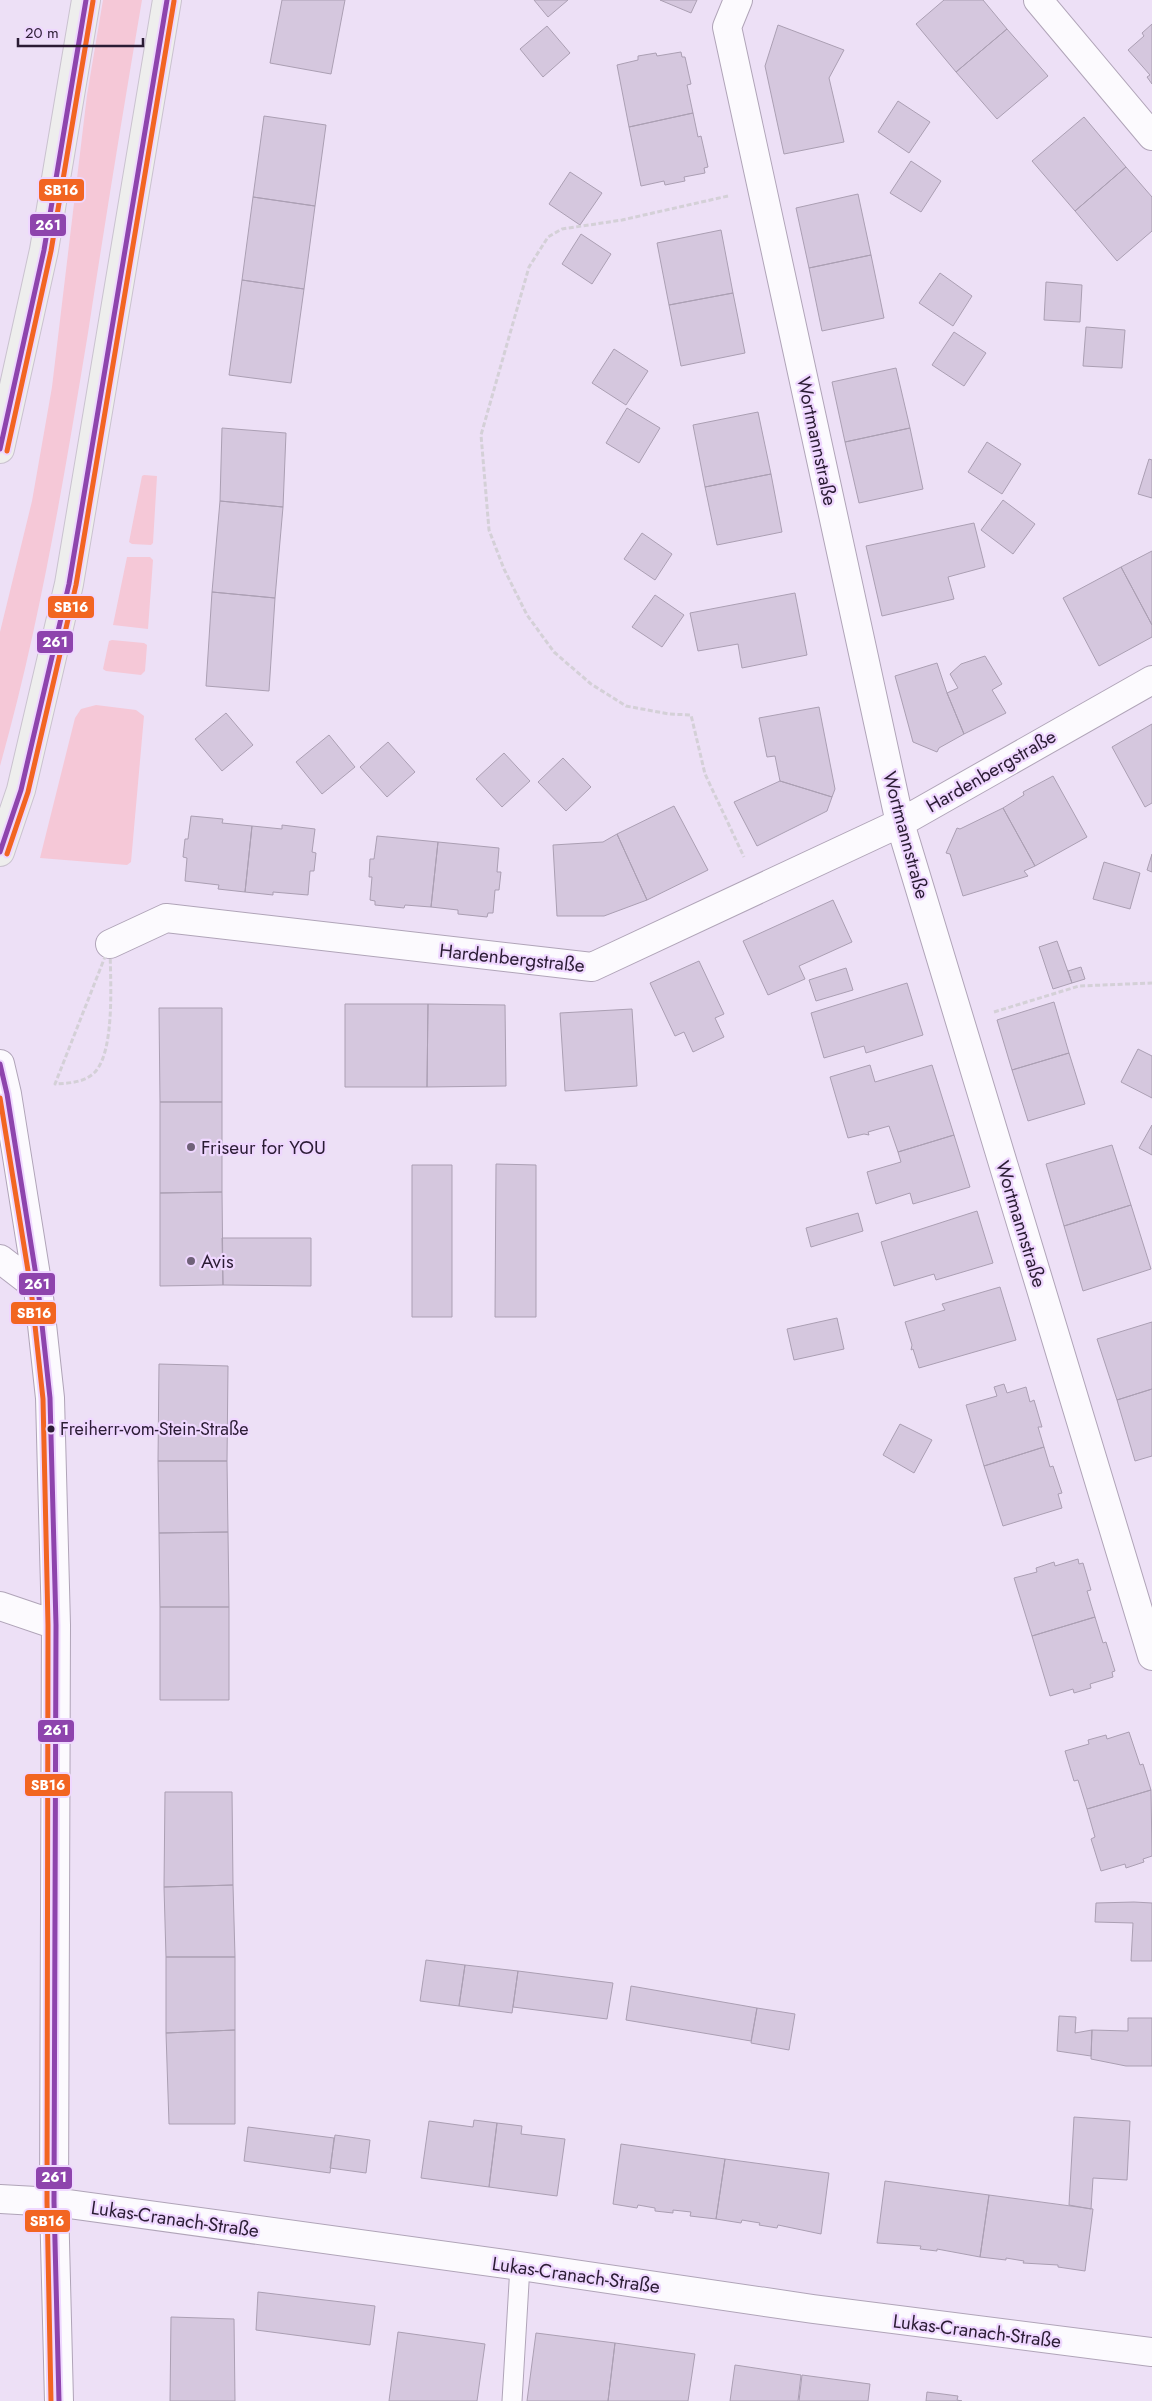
<svg xmlns="http://www.w3.org/2000/svg" width="1152" height="2401" viewBox="0 0 1152 2401" font-family="Jost,sans-serif">
  <style>
    .green { fill: #f5c8d7 }
    .building { fill: #d5c7de; stroke: #ab9fb3 }
    .lines { fill: none; stroke-linecap: round; stroke-linejoin: round }
    .service-casing { stroke: #b0a4b8; stroke-width: 21 }
    .minor-casing { stroke: #b0a4b8; stroke-width: 30 }
    .primary-casing { stroke: #cac2cf; stroke-width: 30 }
    .path { stroke: #d4d0d7; stroke-width: 3; stroke-dasharray: 5 2.5; stroke-linecap: butt }
    .service { stroke: #fcfafe; stroke-width: 19 }
    .minor { stroke: #fcfafe; stroke-width: 28 }
    .primary { stroke: #eeeeed; stroke-width: 28 }
    .bus-1-casing { stroke: #efd7ff; stroke-width: 9 }
    .bus-2-casing { stroke: #efd7ff; stroke-width: 9 }
    .bus-1 { stroke: #8e44ad; stroke-width: 5 }
    .bus-2 { stroke: #f26522; stroke-width: 5 }
    .poi-dot { fill: #6f6178; stroke: #efd7ff; stroke-width: 2 }
    .bus-dot { fill: #2b1c34; stroke: #efd7ff; stroke-width: 2 }
    .labels { text-anchor: middle; dominant-baseline: central; stroke-width: 4.5; stroke-linejoin: round; paint-order: stroke }
    .bus-label { font-size: 18px; fill: #2b1c34; stroke: #efd7ff; text-anchor: start }
    .street-label { font-size: 19px; fill: #2b1c34; stroke: #efd7ff }
    .poi-label { font-size: 19px; fill: #2b1c34; stroke: #efd7ff; text-anchor: start }
    .line-badge { stroke: #efd7ff; stroke-width: 2 }
    .badge-label { font-size: 14px; text-anchor: middle; font-weight: bold; fill: #fff }
  </style>
  <rect width="100%" height="100%" fill="#ede0f6"/>
  <!-- green -->
  <path class="green" d="M103,0h39c-19,111 -37,222 -54,333 -24,145 -48,291 -88,433v-134l32,-131 20,-114 35,-292z
    M144,475l13,1 -4,67 -2,2 -19,-1 -3,-2 13,-66z
    M127,557h23l3,3 -5,69 -35,-4z
    M112,640l32,3 3,2 -2,26 -4,4 -35,-4 -3,-2 6,-28z
    M96,705l40,5 8,6 -13,146 -4,3 -87,-7 35,-140 6,-9z"/>
  <!-- building -->
  <path class="building" d="M282,0h63l-14,74 -61,-11z
    M534,0h34l-20,17z
    M660,0h37l-6,13z
    M944,0h39l24,29 -51,43 -40,-48z
    M1152,24v60l-5,-7 3,-2 -22,-25 16,-14 -2,-3z
    M778,25l66,25 -15,28 15,64 -60,12 -19,-88z
    M547,26l23,27 -27,24 -23,-28z
    M1007,29l41,47 -51,43 -41,-47z
    M681,52l1,5h3l6,27 -4,1 6,28 -64,14 -12,-62 21,-5v-4l18,-3 1,3z
    M898,101l32,21 -21,31 -31,-21z
    M693,113l5,24 3,-1 7,31 -4,1 1,5 -21,4 1,4 -20,4 -1,-4 -23,5 -12,-59z
    M264,116l62,9 -11,81 -62,-9z
    M1084,117l42,50 -51,44 -43,-50z
    M911,161l30,20 -20,31 -31,-19z
    M1126,167l26,30v34l-35,30 -42,-50z
    M570,172l32,21 -22,32 -31,-21z
    M858,194l13,61 -62,13 -13,-60z
    M253,197l62,9 -11,83 -62,-9z
    M721,230l12,63 -64,12 -12,-62z
    M581,234l30,20 -19,30 -30,-20z
    M871,255l13,63 -62,13 -13,-63z
    M940,273l32,23 -19,30 -34,-23z
    M242,280l62,9 -13,94 -62,-8z
    M1046,282l36,3 -2,37 -36,-2z
    M733,293l12,60 -64,13 -12,-61z
    M1086,327l39,3 -3,38 -39,-2z
    M954,332l32,21 -22,33 -32,-21z
    M614,349l34,22 -22,34 -34,-22z
    M896,368l14,60 -65,14 -13,-60z
    M627,408l33,20 -21,35 -33,-20z
    M758,412l13,62 -66,13 -12,-62z
    M222,428l64,5 -3,74 -63,-6z
    M910,428l13,61 -64,14 -14,-61z
    M987,442l34,22 -19,30 -34,-22z
    M1149,459l3,1v38l-14,-4z
    M771,474l11,58 -65,13 -12,-58z
    M1003,500l32,24 -22,30 -32,-24z
    M220,501l63,6 -8,91 -63,-6z
    M974,523l11,44 -37,10 6,22 -72,17 -16,-70z
    M642,533l30,21 -17,26 -31,-21z
    M1152,551v74l-31,-58z
    M1121,567l31,58v12l-53,29 -36,-68z
    M212,592l63,6 -6,93 -63,-5z
    M795,593l12,62 -65,13 -4,-24 -40,7 -8,-38z
    M655,595l29,20 -22,32 -30,-20z
    M985,656l17,28 -10,6 14,23 -42,21 -17,-41 11,-5 -8,-14 11,-10z
    M937,663l10,30 17,41 -25,14 -2,4 -24,-10 -18,-66z
    M819,707l16,82 -3,8 -52,-16 -5,-25 -8,1 -8,-39z
    M226,713l27,32 -31,26 -27,-32z
    M1152,724v79l-7,4 -33,-60z
    M329,735l26,32 -33,27 -26,-32z
    M388,742l27,30 -28,25 -27,-30z
    M504,753l26,28 -28,26 -26,-28z
    M563,758l28,29 -25,24 -28,-29z
    M1053,776l34,61 -52,29 -32,-58 21,-13 -1,-3z
    M780,781l52,16 -5,14 -70,35 -23,-44z
    M674,806l34,64 -61,30 -30,-66z
    M1003,808l32,58 -11,5 4,5 -65,20 -13,-42 -4,-1 11,-25 3,1z
    M191,816l32,3 -1,4 30,3 -7,66 -27,-3 1,-4 -34,-4 2,-23 -4,-1 2,-18h3z
    M282,825l33,4 -3,23 4,1 -2,18h-4l-2,24 -35,-3v3l-28,-3 7,-66 30,3z
    M617,834l30,66 -43,16h-47l-4,-71 50,-3z
    M377,836l61,6 -7,65 -26,-2 -1,3 -29,-3v-4l-5,-1 2,-23h-3l1,-18h4z
    M438,842l61,6 -2,24h4l-2,18h-4l-2,23h-5l-1,4 -29,-3v-4l-27,-3z
    M1152,854v18l-5,-2z
    M1104,862l36,11 -10,36 -37,-10z
    M833,900l19,42 -53,24 6,13 -37,16 -25,-54z
    M1057,941l15,42 -19,6 -14,-42z
    M699,961l25,53 -9,4 9,19 -31,15 -9,-20 -9,4 -25,-53z
    M1081,967l4,12 -13,4 -4,-12z
    M846,968l7,22 -37,11 -7,-21z
    M907,983l16,52 -57,18 -2,-7 -40,12 -13,-45z
    M1054,1002l15,51 -57,17 -15,-50z
    M345,1004h83l-1,83h-82z
    M428,1004l77,1 1,81 -79,1z
    M159,1008h63v94h-62z
    M632,1009l5,77 -72,5 -5,-78z
    M1138,1049l14,7v42l-31,-16z
    M1069,1053l16,51 -57,17 -16,-51z
    M870,1065l5,17 57,-17 22,70 -56,17 -9,-26 -21,6 1,3 -5,-1 -16,4 -18,-61z
    M160,1102h62v90l-62,1z
    M1152,1125v30l-13,-7z
    M954,1135l16,52 -57,17 -3,-11 -34,11 -9,-32 34,-10 -3,-10z
    M1112,1145l19,60 -67,21 -18,-62z
    M496,1164l40,1v152h-41z
    M412,1165h40v152h-40z
    M222,1192l1,93 -63,1v-93z
    M1131,1205l20,64 -68,22 -19,-65z
    M977,1211l16,52 -57,17 -2,-6 -40,12 -13,-44z
    M858,1213l5,18 -52,16 -5,-19z
    M222,1238h89v48l-88,-1z
    M1000,1287l16,53 -97,28 -6,-19 -2,1 1,-5 -7,-23 40,-12 -3,-6z
    M837,1318l7,31 -50,11 -7,-31z
    M1152,1322v67l-35,11 -20,-61z
    M159,1364l69,2 -1,95h-69z
    M1004,1384l3,9 19,-6 4,15 4,-2 8,27h-4l6,20 -60,19 -18,-61 31,-9 -3,-9z
    M1152,1389v67l-17,5 -18,-61z
    M900,1424l32,16 -18,33 -31,-18z
    M1044,1447l6,20 3,-1 9,27 -4,1 4,14 -59,18 -19,-60z
    M158,1461h69l1,71 -69,1z
    M228,1532l1,75h-69l-1,-74z
    M1078,1559l1,5 4,-1 8,27 -4,1 8,26 -63,19 -18,-58 23,-6 -1,-4 18,-6 1,4z
    M160,1607h69v93h-69z
    M1095,1617l8,26 3,-1 9,29 -3,1 1,5 -23,7 1,4 -17,5 -1,-4 -23,7 -18,-60z
    M1129,1732l11,33 3,-1 8,26 -64,19 -9,-29 -4,1 -9,-30 24,-7 -1,-4 18,-5 1,4z
    M1151,1790l1,66 -9,3 1,3 -18,6 -1,-4 -24,7 -10,-32 4,-2 -8,-28z
    M165,1792h67l1,93 -69,2z
    M233,1885l2,72h-69l-2,-70z
    M1134,1902l18,1v58h-21l2,-38 -38,-1 1,-19z
    M166,1957h69v73l-69,3z
    M426,1960l39,5 -6,41 -39,-5z
    M465,1965l53,6 -6,42 -53,-7z
    M518,1971l95,12 -6,36 -94,-12z
    M631,1986l126,22 -6,33 -125,-21z
    M757,2008l38,6 -6,36 -38,-7z
    M1059,2016l17,1 -1,16 17,-3 -1,26 -34,-5z
    M1128,2018h24v48h-26l-35,-7 1,-29 36,1z
    M235,2030v94h-66l-3,-91z
    M1074,2117l56,4 -3,59 -34,-2 -2,31 -22,-4z
    M474,2120l23,3 -8,64 -68,-9 8,-57 44,6z
    M497,2123l25,3 -1,8 44,5 -8,57 -68,-9z
    M248,2127l86,11 -4,35 -86,-12z
    M335,2135l35,5 -4,33 -36,-5z
    M621,2144l104,15 -9,60 -26,-3 1,-4 -18,-2v3l-18,-2v-3l-17,-3 -1,3 -24,-4z
    M725,2159l104,14 -8,61 -43,-9 -1,3 -18,-3 1,-2 -18,-3 -1,3 -25,-4z
    M885,2181l104,14 -9,62 -43,-8v2l-17,-2 1,-3 -44,-3z
    M989,2195l104,14 -8,62 -27,-4v-2l-35,-2 1,-2 -18,-3v2l-26,-3z
    M258,2292l117,14 -5,39 -114,-15z
    M171,2317l63,2 1,82h-65z
    M398,2332l87,12 -8,57h-88z
    M536,2333l79,10 -7,58h-81z
    M615,2343l80,11 -7,47h-80z
    M735,2365l66,10 -3,26h-68z
    M802,2375l68,9 -2,17h-69z
    M927,2392l31,4 -1,4 5,1h-36z"/>
  <g class="lines">
    <defs>
      <path id="service" d="M512,2401l8,-135"/>
      <path id="minor" d="M738,0l-11,27 173,796 252,833
        M1038,0l114,136
        M110,944l56,-26 426,49 308,-144 252,-143
        M0,1064l7,30 31,194 12,110 6,227 -2,577 5,199
        M0,1259l38,29
        M0,1606l56,19
        M0,2199l54,3 466,64 293,43 339,43"/>
      <path id="primary" d="M0,449l44,-199 42,-250
        M0,852l21,-62 48,-206 98,-584"/>
    </defs>
    <!-- service casing -->
    <use href="#service" class="service-casing"/>
    <!-- minor casing -->
    <use href="#minor" class="minor-casing"/>
    <!-- primary casing -->
    <use href="#primary" class="primary-casing"/>
    <!-- path -->
    <path class="path" d="M728,196l-106,24 -60,9 -14,8 -19,30 -48,168 8,95 15,39 23,46 27,37 37,32 35,22 43,8 22,1 14,59 39,83
      M110,944c0,31 6,105 -15,128 -11,11 -26,11 -40,12z
      M994,1012l85,-26 73,-3"/>
    <!-- service -->
    <use href="#service" class="service"/>
    <!-- minor -->
    <use href="#minor" class="minor"/>
    <!-- primary -->
    <use href="#primary" class="primary"/>
    <defs>
      <path id="bus-1" d="M0,449l44,-199 42,-250
        M0,852l21,-62 48,-206 98,-584
        M0,1064l7,30 31,194 12,110 6,227 -2,577 5,199"/>
      <path id="bus-2" d="M7,451l44,-200 42,-250
        M7,854l21,-62 48,-207 98,-584
        M0,1098l31,191 12,110 5,226 -1,577 4,199"/>
    </defs>
    <!-- bus-1 casing -->
    <use href="#bus-1" class="bus-1-casing"/>
    <!-- bus-2 casing -->
    <use href="#bus-2" class="bus-2-casing"/>
    <!-- bus-1 -->
    <use href="#bus-1" class="bus-1"/>
    <!-- bus-2 -->
    <use href="#bus-2" class="bus-2"/>
  </g>
  <!-- markers -->
  <g class="poi-dot">
    <circle cx="191" cy="1147" r="5"/>
    <circle cx="191" cy="1261" r="5"/>
  </g>
  <circle class="bus-dot" cx="51" cy="1429" r="4.5"/>
  <g class="labels">
    <!-- bus labels -->
    <g class="bus-label">
      <text x="60" y="1429">Freiherr-vom-Stein-Straße</text>
    </g>
    <!-- street labels -->
    <g class="street-label">
      <text transform="translate(817 441) rotate(78)">Wortmannstraße</text>
      <text transform="translate(991 771) rotate(-30)">Hardenbergstraße</text>
      <text transform="translate(906 835) rotate(75)">Wortmannstraße</text>
      <text transform="translate(512 958) rotate(6)">Hardenbergstraße</text>
      <text transform="translate(1021 1224) rotate(73)">Wortmannstraße</text>
      <text transform="translate(175 2219) rotate(8)">Lukas-Cranach-Straße</text>
      <text transform="translate(576 2275) rotate(8)">Lukas-Cranach-Straße</text>
      <text transform="translate(977 2331) rotate(7)">Lukas-Cranach-Straße</text>
    </g>
    <!-- poi labels -->
    <g class="poi-label">
      <text x="201" y="1147">Friseur for YOU</text>
      <text x="201" y="1261">Avis</text>
    </g>
  </g>
  <g class="line-badge">
    <rect x="38" y="178" width="47" height="24" rx="5" fill="#f26522"/>
    <rect x="29" y="213" width="38" height="24" rx="5" fill="#8e44ad"/>
    <rect x="47" y="595" width="48" height="24" rx="5" fill="#f26522"/>
    <rect x="36" y="630" width="38" height="24" rx="5" fill="#8e44ad"/>
    <rect x="18" y="1272" width="38" height="24" rx="5" fill="#8e44ad"/>
    <rect x="10" y="1301" width="47" height="24" rx="5" fill="#f26522"/>
    <rect x="37" y="1719" width="38" height="24" rx="5" fill="#8e44ad"/>
    <rect x="24" y="1773" width="47" height="24" rx="5" fill="#f26522"/>
    <rect x="35" y="2166" width="38" height="24" rx="5" fill="#8e44ad"/>
    <rect x="24" y="2209" width="47" height="24" rx="5" fill="#f26522"/>
  </g>
  <g class="badge-label">
    <text x="61" y="195">SB16</text>
    <text x="48" y="230">261</text>
    <text x="71" y="612">SB16</text>
    <text x="55" y="647">261</text>
    <text x="37" y="1289">261</text>
    <text x="34" y="1318">SB16</text>
    <text x="56" y="1735">261</text>
    <text x="48" y="1790">SB16</text>
    <text x="54" y="2182">261</text>
    <text x="47" y="2226">SB16</text>
  </g>
  <!-- scale -->
  <path d="M18 38v8h125v-8" fill="none" stroke="#2b1c34" stroke-width="2.5"/>
  <text x="25" y="38" font-size="15" fill="#2b1c34" stroke="#efd7ff" stroke-width="4" paint-order="stroke">20 m</text>
</svg>
